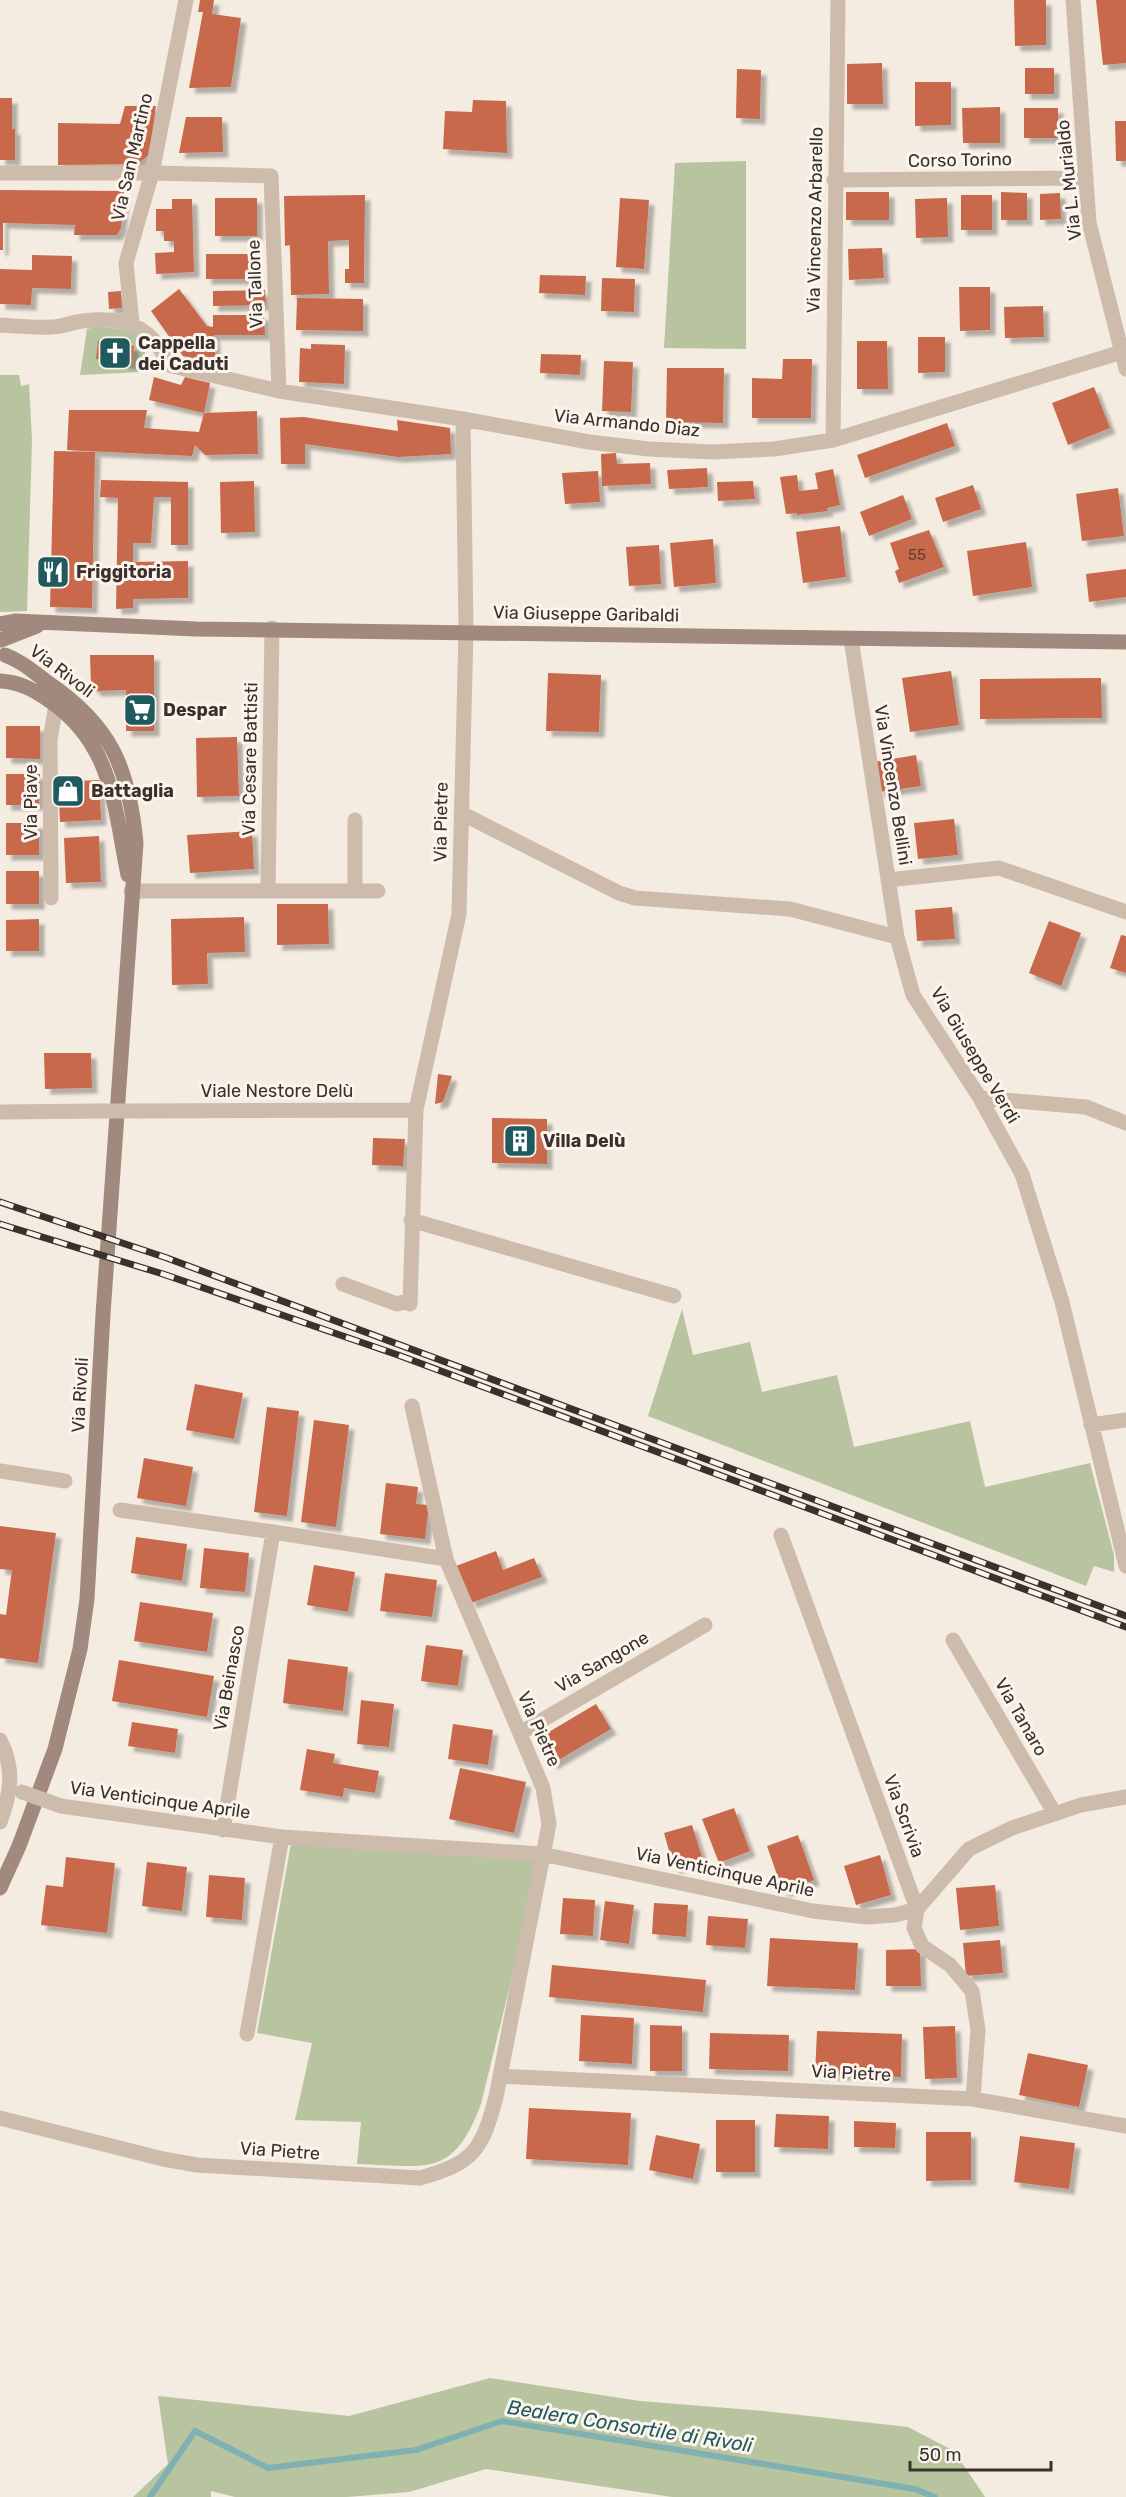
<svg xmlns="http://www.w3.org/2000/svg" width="1126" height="2497" viewBox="0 0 1126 2497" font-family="Rubik,sans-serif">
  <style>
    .green { fill: #b8c4a0 }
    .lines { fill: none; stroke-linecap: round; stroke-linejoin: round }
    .stream { stroke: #7fb0b2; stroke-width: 6 }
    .building { fill: #c8694b; filter: url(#shadow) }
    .street { stroke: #cdbbac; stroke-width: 15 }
    .secondary { stroke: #a18a7d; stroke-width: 15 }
    .rail-casing { stroke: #3b302b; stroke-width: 7 }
    .rail { stroke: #fbf5ee; stroke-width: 4.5; stroke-dasharray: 14; stroke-linecap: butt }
    .street-bridge { stroke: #cdbbac; stroke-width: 15 }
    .labels { text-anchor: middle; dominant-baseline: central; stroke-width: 6; stroke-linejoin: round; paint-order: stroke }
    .number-label { font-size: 15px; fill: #5e3e33 }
    .street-label { font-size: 18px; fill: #3b302b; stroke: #fbf5ee }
    .poi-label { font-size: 18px; font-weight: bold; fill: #3b302b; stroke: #fbf5ee; text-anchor: start }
    .water-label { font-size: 20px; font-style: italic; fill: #1f5a5e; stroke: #fbf5ee }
  </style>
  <defs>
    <filter id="shadow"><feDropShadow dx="5.5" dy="5.5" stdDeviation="1.5" flood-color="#0004"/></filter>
  </defs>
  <rect width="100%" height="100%" fill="#f4ebe1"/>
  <!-- green -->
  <path class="green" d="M746,161v188l-82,-1 11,-185z
    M98,326l29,4 20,11 -5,31 -62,3 7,-46z
    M0,375h19l2,11 8,-2 3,56 -5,171 -27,1z
    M682,1309l11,46 57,-13 12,50 75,-17 17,72 116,-26 15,66 105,-24 24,92v17l-20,-6 -8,20 -438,-170z
    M292,1838l250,16 -61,250c-28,75 -54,62 -124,60l4,-42 -66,-2 17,-77 -55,-10z
    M490,2378l150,23 124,10 144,16 46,24 31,46h-313l-186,-28 -77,23 -62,5h-112l-24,-6v6h-78l35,-33 -10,-68 191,20z"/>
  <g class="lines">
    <!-- stream -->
    <path class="stream" d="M150,2497l45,-66 73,37 148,-18 86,-29 413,68 20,8"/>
  </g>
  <!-- building -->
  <path class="building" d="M200,0h14l-2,14 29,4 -10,69 -42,1 14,-76h-5z
    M1014,0h32v45l-31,1z
    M1096,0h30v63l-23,2z
    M882,63l1,41h-36v-40z
    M1025,68h29v26h-29z
    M737,69l24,1 -1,49 -24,-1z
    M915,82h36v43l-36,1z
    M0,98h12v31h3v31h-15z
    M473,100l33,1 1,52 -64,-4 2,-38 27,1z
    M125,106h31l-7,49 -12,9 -79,1v-42l62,1z
    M1000,107v36h-37l-1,-35z
    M1024,108h34v30h-34z
    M186,117h36l1,35 -44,1z
    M1115,121h11v40h-10z
    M0,190l124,1 -3,37 -4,7h-43l1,-10 -72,-2v27h-3z
    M846,192h43v28h-43z
    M1001,192l26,1v27h-26z
    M1060,193l1,26 -21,1v-26z
    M365,195l-1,88h-19v-14h4v-29l-21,1 1,53 -38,1 -1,-50 -5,1 -1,-50z
    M961,195h31v35h-31z
    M215,198h42v38h-42z
    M620,198l29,2 -5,69 -28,-2z
    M947,198l1,39 -32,1 -1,-39z
    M172,199h20l2,73 -38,2 -1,-21 19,-1v-11h-10v-10h-8v-22h16z
    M882,248l2,30 -35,2 -1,-31z
    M206,254h45v25h-45z
    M32,255l40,1 -1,33 -39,-1 -1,17 -31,-1v-35l32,1z
    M540,275l46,1 -1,19 -46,-2z
    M602,278l33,1 -1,33 -33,-1z
    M959,287h31v43l-30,1z
    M179,289l28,37 6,1v-12h51l1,20h-51l2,28 -33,-7 -32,-45z
    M265,290l1,15 -53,1v-15z
    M121,291l1,17 -13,1 -1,-17z
    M297,298l66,1v32l-67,-1z
    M1043,306l1,31 -39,1 -1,-31z
    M918,337h27v35l-27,1z
    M98,341l36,5 -2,18 -36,-5z
    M857,341h30l1,48h-31z
    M311,344l34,1 -1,39 -45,-2 1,-34 11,1z
    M541,354l40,1 -1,20 -40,-2z
    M783,359h29l-1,59h-59v-40l30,1z
    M604,361l29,1 -2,50 -29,-1z
    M667,368h57l-1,55 -57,-1z
    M154,377l27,8 4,-8 25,6 -6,30 -55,-13z
    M1094,387l16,41 -42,17 -16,-42z
    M69,410h78l-3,18 55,4 5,-19 53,-2 1,43 -53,1 -10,-10 -3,11 -125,-6z
    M304,417l94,14 -1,-11 53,8 1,26 -53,3 -93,-13v20h-24l-1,-46z
    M947,423l8,23 -90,32 -8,-23z
    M54,451l41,1 -3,156 -42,-1z
    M616,453l1,11 33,-1 1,21 -49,2 -1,-32z
    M707,468l1,19 -39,2 -2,-19z
    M833,469l7,36 -13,3 1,3 -31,4v-2l-11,1 -6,-37 17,-2 2,16 19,-2 -3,-16z
    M598,471l2,31 -35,2 -3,-31z
    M101,480l87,2v63h-17v-48h-17l-3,46h-18v19l55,-1v37l-55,1v9l-17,1 2,-111 -18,-1z
    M254,481l1,51 -34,1 -1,-51z
    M753,481l2,18 -37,2 -1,-19z
    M973,485l8,24 -38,13 -8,-24z
    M1118,488l6,48 -42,5 -6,-47z
    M903,495l9,24 -43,17 -9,-24z
    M840,526l6,51 -43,6 -7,-51z
    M929,530l15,37 -45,16 -4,-12 4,-2 -9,-26z
    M713,539l3,44 -42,4 -4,-44z
    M1026,542l6,45 -59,9 -6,-45z
    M659,545l2,39 -32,2 -3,-39z
    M1126,569v28l-37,5 -3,-28z
    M90,655h64v76h-28v-41l-29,1 -6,-5z
    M951,671l8,54 -49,7 -8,-54z
    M548,673l53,2 -2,57 -53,-1z
    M1101,678l1,40 -122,1v-40z
    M6,726h34v33l-34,-1z
    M237,737l2,59 -42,1 -1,-59z
    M916,755l5,31 -42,6 -5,-30z
    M6,774h34l-1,31h-33z
    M99,780l2,40 -41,2 -2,-40z
    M954,819l4,36 -40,4 -4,-36z
    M6,823h33v32h-33z
    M252,831l2,38 -64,4 -3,-38z
    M99,836l2,46 -35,1 -2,-45z
    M6,871h33v33h-33z
    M277,904h51l1,40 -52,1z
    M952,907l3,32 -38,2 -2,-31z
    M244,917l1,35 -38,1 1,31 -36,1 -1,-66z
    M39,919v32h-33v-31z
    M1049,921l32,12 -20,53 -32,-13z
    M1121,935l5,1v37l-16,-5z
    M44,1053h47l1,35 -47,1z
    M438,1074l14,2 -9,26 -8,2z
    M492,1118l55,1v45l-55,-1z
    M373,1138l32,1 -2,27 -31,-1z
    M195,1384l48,9 -9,46 -48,-9z
    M267,1407l32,4 -12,105 -33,-4z
    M314,1420l35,5 -13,102 -35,-5z
    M144,1458l49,9 -7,39 -49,-8z
    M386,1483l32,4 -2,17 13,1 -4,34 -45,-5z
    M0,1526l56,7 -18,130 -38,-5v-44l6,1 6,-45 -12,-1z
    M136,1537l51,7 -5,37 -51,-8z
    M204,1548l45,5 -4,39 -45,-4z
    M496,1551l7,19 31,-12 8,19 -71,26 -15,-37z
    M314,1565l41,7 -7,40 -41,-7z
    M385,1573l52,7 -5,37 -52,-6z
    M140,1602l73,11 -6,39 -73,-11z
    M426,1645l37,5 -5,36 -37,-5z
    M288,1659l60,8 -5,44 -60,-8z
    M119,1660l95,16 -7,41 -95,-16z
    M361,1700l33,4 -5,43 -32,-3z
    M596,1704l15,25 -59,35 -15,-25z
    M132,1722l46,7 -3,24 -47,-7z
    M453,1724l40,6 -5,35 -40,-6z
    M307,1749l28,5 -2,9 46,8 -4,22 -31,-5 -1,9 -43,-7z
    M460,1768l66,14 -12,51 -65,-14z
    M734,1808l16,43 -31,12 -17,-44z
    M692,1825l11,35 -29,8 -10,-35z
    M798,1835l16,45 -31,12 -16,-46z
    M880,1855l11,40 -35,10 -12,-39z
    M66,1857l49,6 -8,70 -66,-8 5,-40 17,2z
    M147,1862l40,5 -5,44 -40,-5z
    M209,1875l36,3 -3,42 -36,-3z
    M995,1885l4,41 -39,4 -4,-42z
    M563,1898l32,2 -2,36 -33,-2z
    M605,1901l29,4 -5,39 -29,-4z
    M654,1903l34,2 -2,32 -34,-3z
    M708,1916l40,3 -3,29 -39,-3z
    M770,1938l88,5 -3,47 -88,-4z
    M1000,1940l3,33 -37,3 -3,-33z
    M920,1949l1,37h-35v-36z
    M552,1965l154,15 -3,32 -154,-15z
    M581,2015l53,3 -2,46 -53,-3z
    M650,2025l32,1v45h-32z
    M955,2026l2,52 -32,1 -2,-52z
    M817,2031l85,3 -1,43 -86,-3z
    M710,2033l79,2 -1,36 -79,-2z
    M1028,2053l60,12 -9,42 -60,-12z
    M529,2108l102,5 -3,52 -102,-6z
    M776,2114l53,2 -1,33 -54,-2z
    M716,2120h39v52h-39z
    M854,2121l42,2 -1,25 -41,-1z
    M926,2132h45v48l-45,1z
    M656,2135l44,9 -7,35 -44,-9z
    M1020,2136l55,7 -6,46 -55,-7z"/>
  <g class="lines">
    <!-- street -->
    <path class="street" d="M1073,0l16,222 37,147
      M0,173h152l119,3 8,215
      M834,180l252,-2
      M132,323l-6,-60 26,-90 34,-173
      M0,325c17,1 34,3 51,2 11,0 21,-5 32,-6 39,-5 70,4 85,44l111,26 184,28 126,23 60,7 64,3 61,-3 59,-9 289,-88
      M833,440l5,-440
      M851,639l46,298 16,58 67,103 42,76 40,128 64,264
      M461,813l158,80 16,5 155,11 107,28
      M355,820v71
      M888,880l111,-12 127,44
      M131,891h137l4,-263
      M268,891h110
      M51,898l-1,-159 6,-34
      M980,1098l106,9 40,16
      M139,1111l277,-1
      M0,1112l101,-1
      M411,1220l263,76
      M343,1284l54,20 13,-4
      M410,1304l6,-194 43,-196 7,-283 -3,-212
      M1091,1425l35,-5
      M0,1471l65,10
      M120,1510l153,22
      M781,1535l136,374 -3,19 8,18 28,19 22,26 6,39 -5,69
      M953,1640l102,174
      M520,1733l185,-108
      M0,1740c15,29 11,53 0,82
      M61,1806l221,31 260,17 271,57 54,6 28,-2 22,-6 52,-60 43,-21 69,-23 45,-8
      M223,1830l50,-298 173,27
      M247,2034l35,-197
      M500,2076l473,23 153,27
      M0,2118l163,41 34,6 223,13c54,-15 62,-28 76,-81l53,-273 -6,-36 -97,-229 -34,-153"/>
    <!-- secondary -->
    <path class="secondary" d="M0,624l15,-3 181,8 930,13
      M1,640l36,-14
      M0,681c20,1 34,9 50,20 63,43 64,106 78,174
      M0,1888l19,-42 36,-97 25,-100 7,-50 16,-285 33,-471c-7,-75 -25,-118 -89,-161 -15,-11 -24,-20 -42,-27"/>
    <defs>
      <path id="rail" d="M0,1202l167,56 959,358
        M0,1224l163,50 235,81 728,272"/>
    </defs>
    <!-- rail casing -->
    <use href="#rail" class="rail-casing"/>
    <!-- rail -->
    <use href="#rail" class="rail"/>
    <!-- street-bridge -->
    <path class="street-bridge" d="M101,1111h38
      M22,1792l39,14"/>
  </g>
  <!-- icons -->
  <defs>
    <symbol id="church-square" viewBox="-11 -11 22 22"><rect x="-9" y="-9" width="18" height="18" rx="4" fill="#1f5a5e" stroke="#fbf5ee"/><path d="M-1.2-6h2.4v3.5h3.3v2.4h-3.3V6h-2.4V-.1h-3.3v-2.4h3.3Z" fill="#fff"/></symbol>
    <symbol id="restaurant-square" viewBox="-11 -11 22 22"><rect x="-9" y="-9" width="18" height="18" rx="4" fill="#1f5a5e" stroke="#fbf5ee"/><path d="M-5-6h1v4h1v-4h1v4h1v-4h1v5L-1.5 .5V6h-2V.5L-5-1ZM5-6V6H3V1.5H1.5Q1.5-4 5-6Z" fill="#fff"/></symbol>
    <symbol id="supermarket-square" viewBox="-11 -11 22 22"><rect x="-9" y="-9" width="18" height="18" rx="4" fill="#1f5a5e" stroke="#fbf5ee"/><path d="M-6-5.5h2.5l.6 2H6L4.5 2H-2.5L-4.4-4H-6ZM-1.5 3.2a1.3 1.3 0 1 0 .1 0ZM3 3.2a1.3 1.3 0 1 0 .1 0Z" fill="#fff"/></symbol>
    <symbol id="shop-square" viewBox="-11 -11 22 22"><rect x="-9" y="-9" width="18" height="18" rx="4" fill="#1f5a5e" stroke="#fbf5ee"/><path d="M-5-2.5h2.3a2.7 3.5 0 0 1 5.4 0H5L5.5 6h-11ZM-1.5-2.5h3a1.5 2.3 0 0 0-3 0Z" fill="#fff"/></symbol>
    <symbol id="building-square" viewBox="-11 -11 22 22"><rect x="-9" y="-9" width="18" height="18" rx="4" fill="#1f5a5e" stroke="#fbf5ee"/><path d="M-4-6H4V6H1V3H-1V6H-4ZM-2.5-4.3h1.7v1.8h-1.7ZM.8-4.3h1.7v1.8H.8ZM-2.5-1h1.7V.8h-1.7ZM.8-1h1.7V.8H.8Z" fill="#fff"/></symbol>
  </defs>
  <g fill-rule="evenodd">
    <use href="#church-square" x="96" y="334" width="38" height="38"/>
    <use href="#restaurant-square" x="34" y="553" width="38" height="38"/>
    <use href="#supermarket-square" x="121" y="691" width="38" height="38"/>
    <use href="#shop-square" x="49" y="772" width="38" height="38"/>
    <use href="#building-square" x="501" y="1122" width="38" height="38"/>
  </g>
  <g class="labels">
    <!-- number labels -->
    <g class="number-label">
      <text x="917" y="555">55</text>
    </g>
    <!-- street labels -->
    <g class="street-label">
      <text transform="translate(132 157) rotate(-77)">Via San Martino</text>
      <text transform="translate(960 160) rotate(-1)">Corso Torino</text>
      <text transform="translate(1069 180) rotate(-96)">Via L. Murialdo</text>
      <text transform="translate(815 220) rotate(-89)">Via Vincenzo Arbarello</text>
      <text transform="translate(255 284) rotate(-92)">Via Tallone</text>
      <text transform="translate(627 423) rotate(6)">Via Armando Diaz</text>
      <text transform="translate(586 614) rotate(1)">Via Giuseppe Garibaldi</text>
      <text transform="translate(62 671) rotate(37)">Via Rivoli</text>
      <text transform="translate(250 759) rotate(-89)">Via Cesare Battisti</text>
      <text transform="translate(893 785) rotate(81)">Via Vincenzo Bellini</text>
      <text transform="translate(31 802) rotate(-90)">Via Piave</text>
      <text transform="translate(441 822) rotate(-89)">Via Pietre</text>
      <text transform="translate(975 1055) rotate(59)">Via Giuseppe Verdi</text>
      <text x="277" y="1091">Viale Nestore Delù</text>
      <text transform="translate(80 1395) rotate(-87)">Via Rivoli</text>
      <text transform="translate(602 1662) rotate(-30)">Via Sangone</text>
      <text transform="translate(229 1678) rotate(-80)">Via Beinasco</text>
      <text transform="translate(1021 1717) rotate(60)">Via Tanaro</text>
      <text transform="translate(539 1729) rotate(66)">Via Pietre</text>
      <text transform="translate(160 1800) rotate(8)">Via Venticinque Aprile</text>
      <text transform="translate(904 1816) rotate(70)">Via Scrivia</text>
      <text transform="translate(725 1872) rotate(12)">Via Venticinque Aprile</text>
      <text transform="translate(851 2073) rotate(3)">Via Pietre</text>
      <text transform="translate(280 2151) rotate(4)">Via Pietre</text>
    </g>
    <!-- poi labels -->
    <g class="poi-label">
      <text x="138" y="343">Cappella<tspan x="138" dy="21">dei Caduti</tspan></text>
      <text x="76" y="572">Friggitoria</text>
      <text x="163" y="710">Despar</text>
      <text x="91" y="791">Battaglia</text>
      <text x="543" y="1141">Villa Delù</text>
    </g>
    <!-- water labels -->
    <g class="water-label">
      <text transform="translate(630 2426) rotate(9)">Bealera Consortile di Rivoli</text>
    </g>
  </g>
  <!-- scale -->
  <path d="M910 2461v9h141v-9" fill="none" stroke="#3b302b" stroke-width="3"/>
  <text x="919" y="2461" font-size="18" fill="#3b302b" stroke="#fbf5ee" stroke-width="4.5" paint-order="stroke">50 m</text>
</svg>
